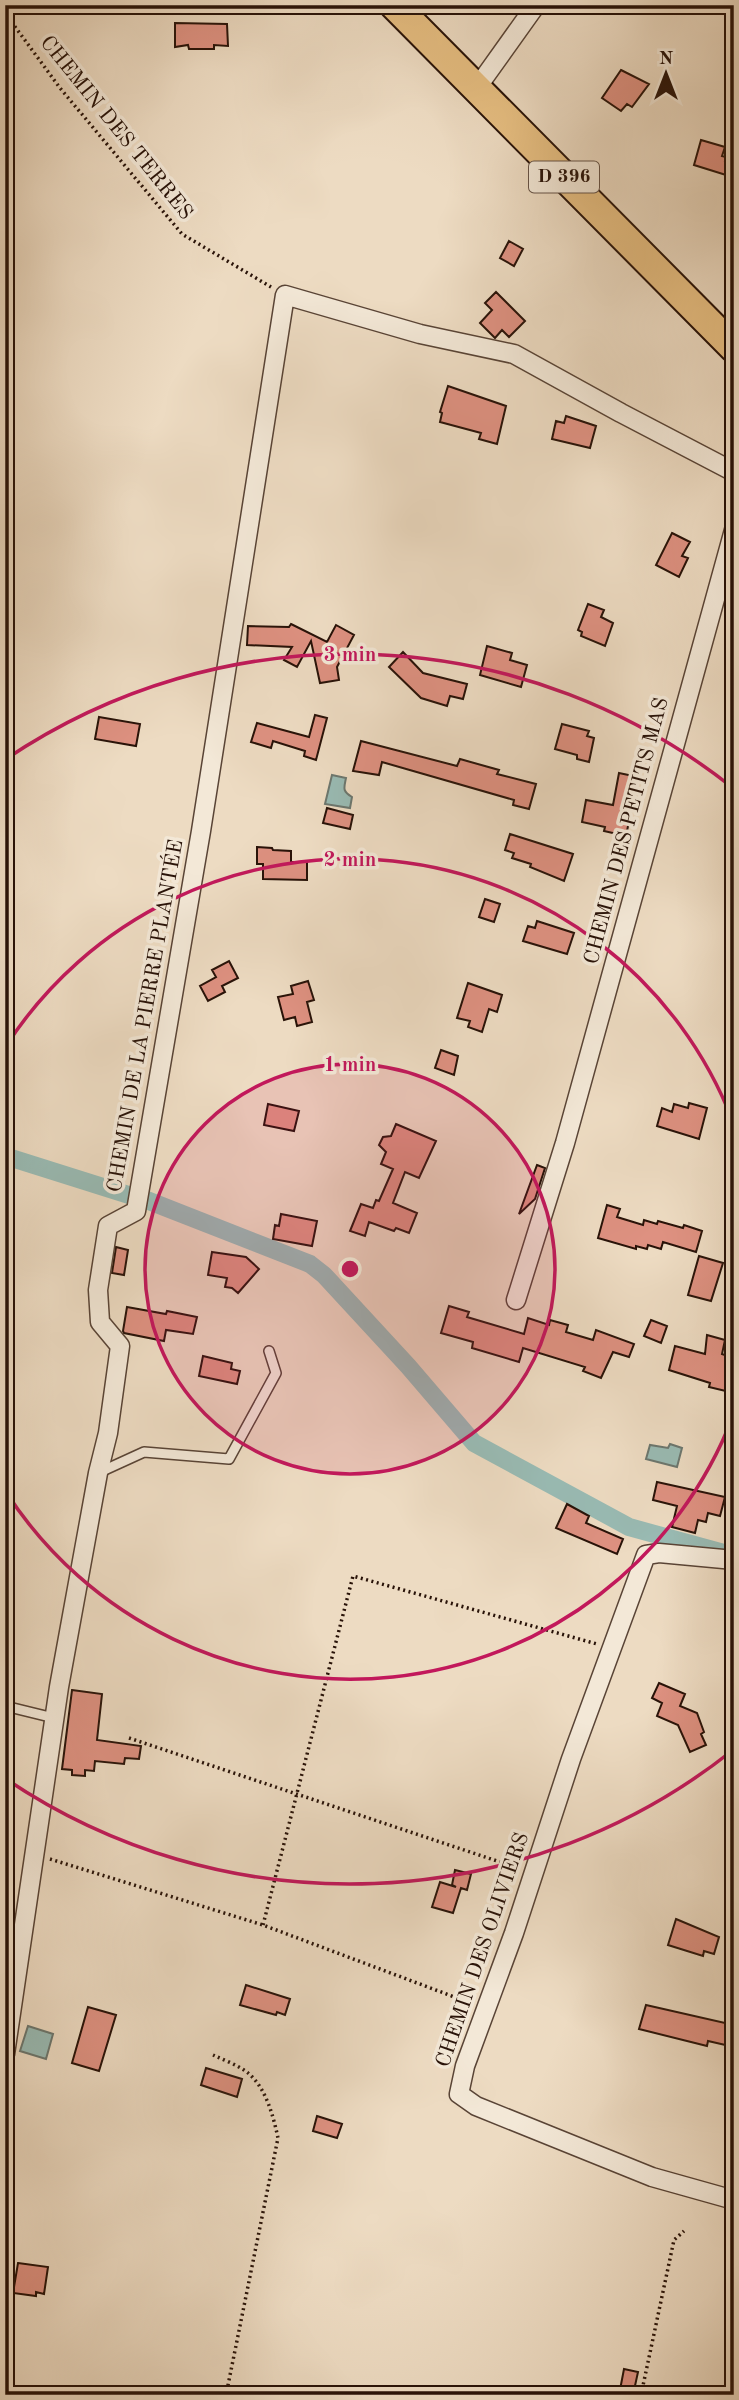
<svg xmlns="http://www.w3.org/2000/svg" width="739" height="2400" viewBox="0 0 739 2400" font-family="'Old Standard TT',serif">
  <style>
    .water { fill: #99bbb4; stroke: #6c776f; stroke-width: 2 }
    .lines { fill: none; stroke-linecap: round; stroke-linejoin: round }
    .canal { stroke: #99bbb4; stroke-width: 18 }
    .building { fill: #de9181; stroke: #281208; stroke-width: 2 }
    .lane-casing { stroke: #594436; stroke-width: 12 }
    .street-casing { stroke: #594436; stroke-width: 21 }
    .primary-casing { stroke: #281208; stroke-width: 32 }
    .path { stroke: #281208; stroke-width: 3.5; stroke-dasharray: 2 3.5; stroke-linecap: butt }
    .lane { stroke: #f3e8d7; stroke-width: 9 }
    .street { stroke: #f3e8d7; stroke-width: 18 }
    .primary { stroke: #e6be81; stroke-width: 28 }
    .ring { fill: none; stroke: #c2185b; stroke-width: 3.5 }
    .labels { text-anchor: middle; dominant-baseline: central; stroke-width: 7; stroke-linejoin: round; paint-order: stroke }
    .shield { fill: #f3e8d7; stroke: #655246; stroke-width: 2 }
    .shield-label { font-size: 19px; font-weight: bold; fill: #281208 }
    .street-label { font-size: 21px; fill: #281208; stroke: #f3e8d7 }
    .centre { fill: #c2185b; stroke: #f3e8d7; stroke-width: 3.5 }
    .ring-label { font-size: 21px; text-anchor: middle; font-weight: bold; fill: #c2185b; stroke: #f3e8d7; stroke-width: 7; stroke-linejoin: round; paint-order: stroke }
  </style>
  <rect width="100%" height="100%" fill="#eddbc2"/>
  <filter id="stains"><feTurbulence type="fractalNoise" baseFrequency=".00286" numOctaves="4"/><feColorMatrix values="0 0 0 0 .2 0 0 0 0 .09 0 0 0 0 .02 0 0 0 .5 -.17"/></filter>
  <radialGradient id="worn" r=".72"><stop offset=".6" stop-color="#630" stop-opacity="0"/><stop offset="1" stop-color="#630" stop-opacity=".3"/></radialGradient>
  <!-- water -->
  <path class="water" d="M332,775l14,3c-2,10 -4,13 6,19l-2,11 -25,-4z
    M670,1444l12,4 -5,19 -31,-8 4,-14 18,3z
    M28,2026l25,8 -7,25 -26,-8z"/>
  <g class="lines">
    <!-- canal -->
    <path class="canal" d="M5,1156l130,41
      M144,1199l166,65 14,11 84,91 66,77 155,84 102,28"/>
  </g>
  <!-- building -->
  <path class="building" d="M175,23l52,1 1,22 -14,-1v4h-25l-1,-4 -13,2z
    M621,70l28,14 -17,23 -5,-3 -6,7 -19,-13z
    M701,140l24,7 -3,9 4,1 -1,4 5,2 -4,12 -32,-10z
    M509,241l14,8 -9,17 -14,-8z
    M496,292l29,29 -16,16 -7,-7 -7,8 -15,-15 12,-13 -7,-7z
    M448,386l58,20 -9,38 -18,-5 2,-6 -41,-11 2,-9 -2,-1z
    M566,416l30,10 -6,22 -38,-9 4,-18 8,2z
    M672,533l18,9 -8,14 6,2 -9,19 -23,-12z
    M588,604l16,6 -3,7 12,6 -8,23 -24,-10 1,-4 -4,-2z
    M291,624l36,18 9,-17 18,10 -17,32 2,13 -19,3 -9,-42 -14,26 -13,-7 8,-13 -45,-2 1,-19 41,1z
    M487,646l25,7 -2,7 17,5 -6,22 -41,-12z
    M403,652l20,21 44,11 -4,15 -13,-3 -3,10 -26,-8 -32,-31z
    M315,715l12,3 -11,42 -12,-4 1,-5 -32,-10 -2,7 -20,-6 6,-19 52,14z
    M99,717l41,7 -4,22 -41,-7z
    M562,724l27,7 -2,5 7,2 -5,24 -12,-3v-4l-22,-6z
    M361,741l96,25 3,-7 39,11 -2,4 39,10 -7,25 -16,-4 1,-5 -132,-38 -3,13 -26,-4z
    M619,773l19,4 -12,59 -22,-5 1,-4 -23,-5 4,-22 27,5z
    M327,808l26,7 -3,14 -27,-6z
    M510,834l63,20 -9,27 -34,-14 1,-3 -19,-6 2,-5 -9,-3z
    M257,847l15,1 1,2 18,1v11h16v18l-44,-1v-15h-6z
    M485,899l15,5 -6,18 -15,-5z
    M537,921l37,12 -7,21 -44,-13 5,-15 7,2z
    M229,961l9,17 -16,8 3,6 -17,9 -8,-15 16,-9 -4,-7z
    M308,981l6,19 -7,2 5,20 -15,4 -2,-9 -11,3 -6,-23 15,-3 -2,-8z
    M468,983l34,12 -5,17 -8,-3 -7,23 -14,-5 2,-6 -13,-3z
    M441,1050l17,6 -4,19 -19,-7z
    M689,1103l18,5 -8,31 -42,-13 5,-18 10,4 2,-8 14,4z
    M268,1104l31,7 -5,20 -30,-6z
    M396,1124l40,17 -17,37 -14,-6 -12,31 24,10 -8,20 -13,-5 -2,3 -25,-9 -4,14 -15,-5 11,-27 12,4 3,-8 3,1 14,-32 -12,-5 5,-12 -7,-7 4,-8 8,-1z
    M537,1165l8,3 -10,31 -16,15z
    M607,1205l13,4 -3,8 26,8 1,-5 13,4 1,-3 25,7 1,-3 18,6 -6,21 -33,-10 -2,7 -13,-4 -1,4 -11,-3v3l-38,-11z
    M281,1214l36,7 -5,25 -39,-7 2,-14 4,1z
    M116,1247l12,3 -4,25 -12,-2z
    M212,1252l34,5 13,12 -21,24 -6,-5 -7,-1 2,-9 -19,-3z
    M699,1256l24,7 -12,38 -23,-6z
    M449,1306l20,6 -2,5 57,17 4,-16 21,7 1,-5 18,5 -2,7 27,8 3,-10 38,14 -5,13 -16,-5 -12,26 -18,-7 2,-4 -62,-19 -4,14 -47,-14 1,-6 -32,-9z
    M127,1307l39,7 1,-3 30,6 -4,17 -27,-4 -2,11 -40,-8 -1,-2z
    M651,1320l16,6 -6,17 -17,-7z
    M707,1335l18,5 -3,14 12,4v35l-25,-6 1,-4 -41,-13 6,-24 30,8z
    M203,1356l29,7 -1,6 9,2 -3,13 -38,-8z
    M657,1482l68,15 -5,19 -12,-3 -2,9 -8,-2 -3,13 -23,-6 5,-21 -24,-6z
    M567,1504l22,12 -3,7 37,16 -6,15 -61,-26z
    M659,1683l26,11 -5,12 17,7 7,19 -3,2 5,11 -16,7 -12,-27 -21,-9 5,-13 -10,-5z
    M72,1690l30,4 -5,46 44,6 -2,13 -14,-1 -1,6 -29,-3 -1,10 -9,-1v6l-13,-1v-5l-10,-1z
    M455,1870l16,4 -4,16 -6,-2 -8,25 -21,-6 8,-25 16,5 -4,-2z
    M676,1919l43,18 -5,17 -10,-3 -1,5 -35,-11z
    M246,1985l44,14 -5,16 -8,-3 -1,3 -36,-10z
    M646,2005l88,20v22l-26,-6 -1,5 -68,-17z
    M88,2007l28,8 -17,56 -27,-8z
    M206,2068l36,11 -5,18 -36,-12z
    M317,2116l25,8 -5,14 -24,-7z
    M18,2263l30,4 -4,27 -8,-2v4l-23,-3z
    M624,2369l14,3 -5,23h-14z"/>
  <g class="lines">
    <defs>
      <path id="lane" d="M98,1473l46,-21 85,7 47,-86 -7,-22
        M5,1706l49,12"/>
      <path id="street" d="M476,89l60,-84
        M516,1300l49,-157 169,-613
        M734,1560l-75,-7 -13,2 -75,204 -57,174 -49,133 -6,28 17,12 176,71 82,23
        M5,2054l54,-367 39,-214 10,-40 12,-87 -20,-24 -2,-32 10,-64 28,-15 65,-380 84,-536 135,39 94,20 107,59 113,59"/>
      <path id="primary" d="M394,5l340,343"/>
    </defs>
    <!-- lane casing -->
    <use href="#lane" class="lane-casing"/>
    <!-- street casing -->
    <use href="#street" class="street-casing"/>
    <!-- primary casing -->
    <use href="#primary" class="primary-casing"/>
    <!-- path -->
    <path class="path" d="M5,13l55,75 122,146 89,53
      M129,1738l389,130
      M50,1859l213,66 210,79
      M263,1925l90,-349 244,68
      M213,2055c11,5 25,10 35,18 18,15 25,42 30,65l-52,257
      M641,2395l33,-155 10,-9"/>
    <!-- lane -->
    <use href="#lane" class="lane"/>
    <!-- street -->
    <use href="#street" class="street"/>
    <!-- primary -->
    <use href="#primary" class="primary"/>
  </g>
  <!-- distance rings -->
  <circle cx="350" cy="1269" r="205" fill="#c2185b" fill-opacity=".12"/>
  <g class="ring">
    <circle cx="350" cy="1269" r="205"/>
    <path d="M733 1416A410 410 0 0 1 6 1492M6 1046A410 410 0 0 1 733 1122"/>
    <path d="M733 1750A615 615 0 0 1 6 1779M6 759A615 615 0 0 1 733 788"/>
  </g>
  <g class="labels">
    <!-- shield labels -->
    <rect class="shield" x="529" y="161.5" width="70" height="31" rx="5"/>
    <g class="shield-label">
      <text x="564" y="177">D 396</text>
    </g>
    <!-- street labels -->
    <g class="street-label">
      <text transform="translate(116 128) rotate(51)">CHEMIN DES TERRES</text>
      <text transform="translate(627 831) rotate(-75)">CHEMIN DES PETITS MAS</text>
      <text transform="translate(146 1016) rotate(-80)">CHEMIN DE LA PIERRE PLANTÉE</text>
      <text transform="translate(483 1950) rotate(-71)">CHEMIN DES OLIVIERS</text>
    </g>
  </g>
  <circle cx="350" cy="1269" r="10" class="centre"/>
  <g class="ring-label">
    <text x="350" y="661">3 min</text>
    <text x="350" y="866">2 min</text>
    <text x="350" y="1071">1 min</text>
  </g>
  <!-- margin -->
  <rect width="739" height="2400" fill="none" stroke="#eddbc2" stroke-width="28"/>
  <rect x="7" y="7" width="725" height="2386" fill="none" stroke="#281208" stroke-width="3.5"/>
  <rect x="14" y="14" width="711" height="2372" fill="none" stroke="#281208" stroke-width="2"/>
  <!-- north arrow -->
  <g transform="translate(666 74)" stroke="#f3e8d7" stroke-width="5" paint-order="stroke">
  <path d="M0-5L12 26L0 18L-12 26Z" fill="#281208"/>
  <text y="-10" font-size="19" font-weight="bold" text-anchor="middle" fill="#281208">N</text>
  </g>
  <rect width="100%" height="100%" filter="url(#stains)"/>
  <rect width="100%" height="100%" fill="url(#worn)"/>
</svg>
